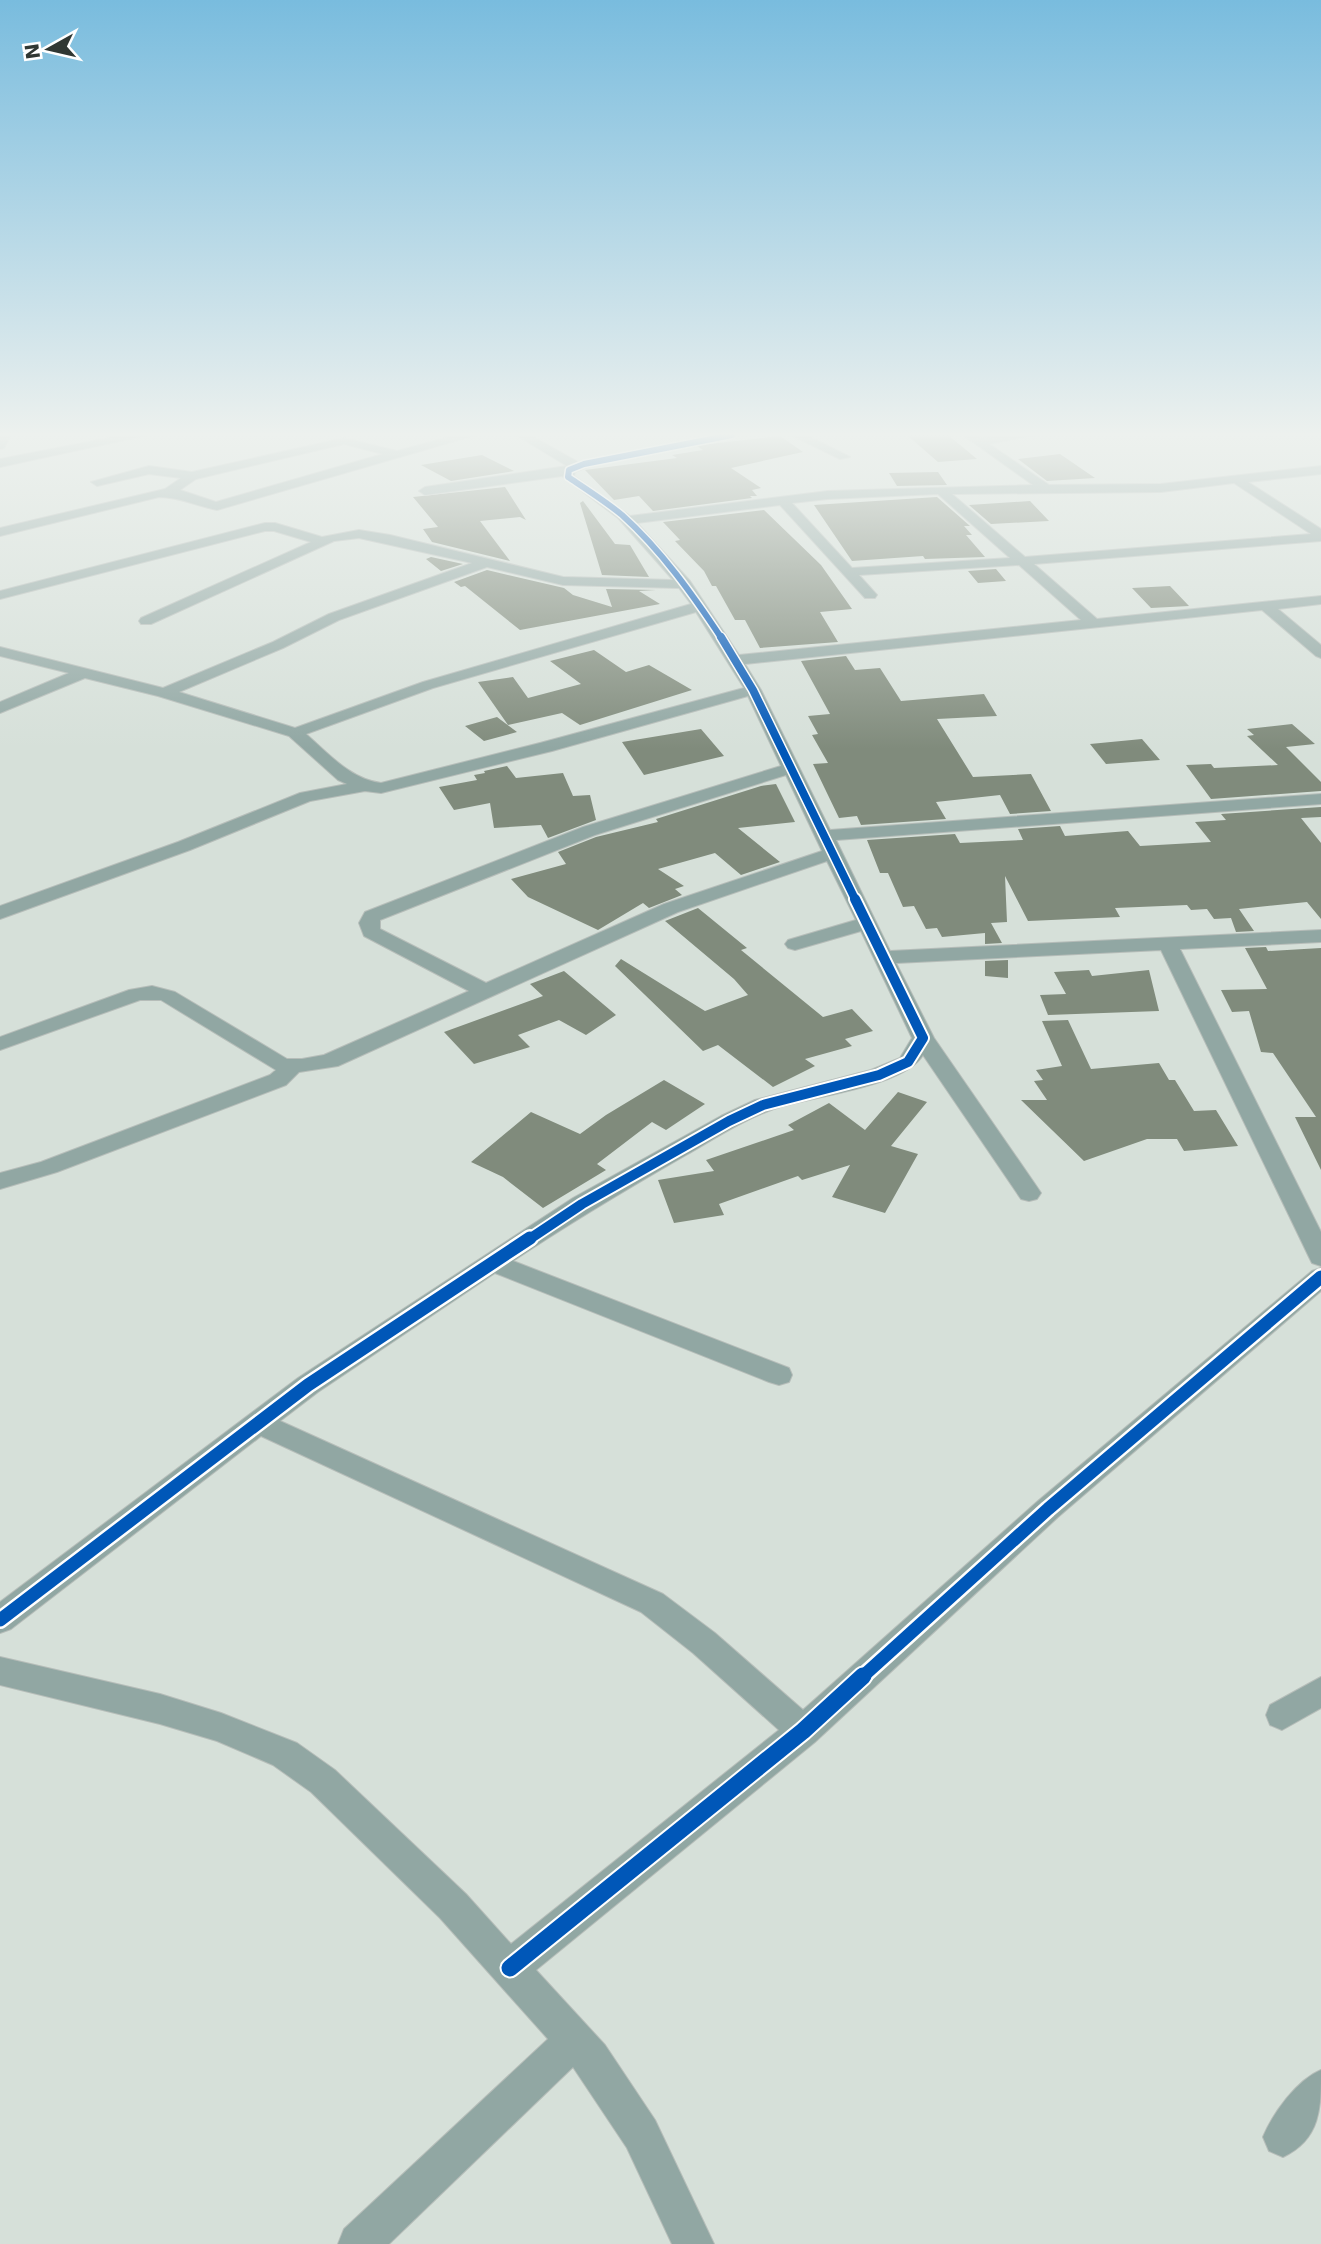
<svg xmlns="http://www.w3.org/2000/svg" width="1321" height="2244" viewBox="0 0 1321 2244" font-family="'DejaVu Sans',sans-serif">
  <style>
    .building { fill: #808b7c }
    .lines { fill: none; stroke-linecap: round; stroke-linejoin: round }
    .minor-casing { stroke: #b6bdb9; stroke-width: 2 }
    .minor { fill: #91a7a3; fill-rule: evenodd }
    .cycleway-far4-casing { stroke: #fff; stroke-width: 9 }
    .cycleway-far3-casing { stroke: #fff; stroke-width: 11 }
    .cycleway-far2-casing { stroke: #fff; stroke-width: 14 }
    .cycleway-far1-casing { stroke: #fff; stroke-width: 18 }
    .cycleway-casing { stroke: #fff; stroke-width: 21 }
    .cycleway-far4 { stroke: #0057b8; stroke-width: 6 }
    .cycleway-far3 { stroke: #0057b8; stroke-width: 8 }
    .cycleway-far2 { stroke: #0057b8; stroke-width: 10 }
    .cycleway-far1 { stroke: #0057b8; stroke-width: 13 }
    .cycleway { stroke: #0057b8; stroke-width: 17 }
  </style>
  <rect width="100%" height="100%" fill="#d6e0d9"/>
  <!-- building -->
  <path class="building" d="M907,435h41l29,24 -39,3z
    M780,436l23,16 -72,16 30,20 -9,2 5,6h-7l2,2 -99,13 -14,-15 -25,4 -29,-30 92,-12 -5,-3 31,-5 -6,-4 4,-1z
    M1060,454l35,24 -48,3 -29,-22z
    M482,455l32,16 -63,10 -30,-16z
    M938,472l9,13 -50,1 -8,-13z
    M505,487l21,33 -6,-3 -40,4 30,40 -78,-19 -9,-13 15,-2 -25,-30z
    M937,497l33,29h-6l8,9h-6l19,22 -60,2 -2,-3 -71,5 -38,-56z
    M583,501l32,43 15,1 19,32 -47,-2 -22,-72z
    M1030,501l19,20 -58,3 -22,-19z
    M764,510l57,55 31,44 -32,3 18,30 -78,6 -15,-28h-10l-19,-34h-4l-8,-15 -29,-30 5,-1 -17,-18z
    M431,557l32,7 -22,7 -15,-12z
    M996,569l10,12 -28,2 -10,-12z
    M487,570l77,18 9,7 39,12 -6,-18 50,1 -17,1 21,13 -140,26 -55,-44 -4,1 -7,-5z
    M1170,586l19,20 -38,2 -19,-20z
    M594,650l32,22 23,-7 43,25 -112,35 -18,-12 -54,12 -30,-43 35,-5 15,21 53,-14 -31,-23z
    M846,656l9,14 25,-2 21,33 83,-7 13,22 -60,3 36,58 58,-3 20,37 -41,3 -10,-19 -64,7 10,17 -85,6 -4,-9 -18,2 -26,-54 15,-1 -16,-28 6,-1 -10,-18 22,-2 -29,-53z
    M497,717l20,15 -33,9 -19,-15z
    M1292,724l23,20 -29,3 35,35v9l-110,8 -25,-34 25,-1 3,4 64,-3 -31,-29 7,-1 -7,-6z
    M701,729l23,27 -80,19 -22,-33z
    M1142,739l18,21 -54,4 -16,-20z
    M507,766l9,12 47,-5 10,23 17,-1 6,25 -48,18 -7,-13 -47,3 -4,-25 -36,7 -15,-23 38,-7 -3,-5 11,-2 -1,-2z
    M776,784l19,38 -57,6 42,34 -39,13 -26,-22 -57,16 26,17 -9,3 7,6 -33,13 -6,-5 -45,27 -70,-33 -17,-18 55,-15 -8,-12 38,-15 62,-15 -2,-3 105,-33z
    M1321,807v10l-20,1 20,25v76l-14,-17 -68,7 15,22 -18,1 -5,-14 -17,1 -7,-10 -16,1 -4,-5 -72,3 5,9 -92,4 -23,-45 2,46 -16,1 11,20 -17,1v-11l-43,4 -5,-9 -11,1 -12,-23 -11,1 -15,-34h-8l-13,-33 88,-6 5,9 63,-3 -5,-11 42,-3 5,10 63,-5 12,15 71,-4 -16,-20 31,-2 -5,-6z
    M698,908l49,40 -6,2 82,67 29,-8 21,22 -28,8 7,7 -47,13 10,7 -42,21 -55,-42 -15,6 -88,-85 6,-7 84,52 43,-16 -14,-16 -69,-58z
    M1266,947l2,4 53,-3v222l-26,-53h21l-43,-64 -12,-1 -12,-41 -17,1 -11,-22 46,-1 -22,-41z
    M1008,960v18l-23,-2v-15z
    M1089,970l3,6 57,-6 10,41 -111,4 -8,-20 26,-1 -12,-22z
    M564,971l52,44 -30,20 -27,-15 -41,15 12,12 -56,17 -30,-32 99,-36 -13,-12z
    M1068,1020l23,49 68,-6 10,17h6l19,31 22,-1 22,36 -54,5 -7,-12h-30l-63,22 -63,-61h26l-13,-19 9,-1 -7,-10 26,-4 -20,-45z
    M664,1080l41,24 -39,26 -14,-8 -55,42 9,6 -63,38 -40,-31 -32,-15 60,-50 49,22 26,-19z
    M898,1092l29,10 -36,44 27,8 -33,59 -53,-16 18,-32 -48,15 -4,-4 -79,28 5,11 -50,8 -16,-43 56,-9 -8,-11 88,-30 -6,-5 41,-22 36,27z"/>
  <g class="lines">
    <defs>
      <path id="minor" d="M0,435h11l-7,13 -4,1z
        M124,435h24l-148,32v-8z
        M456,435h20l-259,75c-20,-4 -38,-13 -58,-13l-159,39v-8l165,-39 16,-11 -32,-4 -52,12 -6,-4 58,-16 43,6 152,-34 53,13zM344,444l39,10 -167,48 -36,-12 16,-11z
        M516,435h14l48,27 135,-27h24l-150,32 -12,5 -1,4 56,40 198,-25 205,-6 -70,-50h13l4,3 54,-3 -45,9 60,41 112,-1 160,-18v8l-73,8 73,47v12l-287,23 63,55 224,-23v8l-43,5 43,36v13l-5,-2 -54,-46 -517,54 16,26 69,140 491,-36v10l-485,36 54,111 431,-21v12l-141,7 141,283v34l-9,-3 -3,-6 -148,-307 -265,13 38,75 103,149 4,6 -4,6 -8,2 -8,-2 -98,-144c-20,33 -114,41 -152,55 -30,11 -57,29 -85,45 -59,34 -116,68 -173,106l276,107 3,7 -3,7 -10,3 -10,-3 -274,-109 -177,119 -38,29 383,173 52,39 88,77 235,-209 274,-230 9,-3v23l-263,226 -243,225 -279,228 69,75 50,75 59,124h-42l-45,-96 -54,-81 -184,177h-51l6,-15 204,-190 -108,-121 -129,-126 -38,-27 -56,-24 -57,-17 -160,-39v-28l160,37 61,19 76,30 38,27 131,124 45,50 268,-214 -86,-77 -52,-41 -380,-176 -250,193 -11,4v-31l298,-224 275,-180 148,-82 34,-16 116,-30 29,-12 12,-20 -51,-107 -66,19 -7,-2 -3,-4 3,-4 68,-20 -29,-59 -149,51 -340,154 -39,6 -13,13 -229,87 -57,17v-16l41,-11 229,-87 6,-5 -115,-70h-21l-140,50v-13l129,-47 23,-4 23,6 112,67h15l22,-4 145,-64 -105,-55 -5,-13 6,-11 218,-85 198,-61 -33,-70 -196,55 -171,42 -16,-2 -55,10 -120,49 -190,69v-13l178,-64 122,-49 47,-9 -9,-4 -49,-44 -131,-40 -73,-18 -85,35v-11l69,-29 -69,-17v-9l163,41 110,-46 56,-28 143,-51 -113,-25 -25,3 -183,83h-10l-2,-3 2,-3 170,-76 -37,-11h-9l-265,68v-8l265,-68h10l47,14 37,-7 31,5 173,42 110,3 -55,-62 -56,-42 -137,19 -6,-4 6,-4 142,-21zM1234,483l77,51 -286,23 -73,-63 209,-2zM938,494l72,64 -158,10 -60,-65 36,-4zM780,505l85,93h10l2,-3 -18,-20 160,-10 62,55 -342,35 -49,-74 -53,-58zM487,567l76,18 116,3 12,16 -268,78 -128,46 -116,-36 104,-44 56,-28zM696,612l48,76 -204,55 -159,40c-31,-4 -52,-29 -75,-49l127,-46zM786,775l36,76 -158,53 -178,79 -106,-54v-9l215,-85z
        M791,435h15l44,22 -10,2z
        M1321,1677v31l-39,22 -12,-5 -4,-10 4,-10z
        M1321,2070c0,38 0,69 -38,87l-14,-6 -6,-14c10,-24 34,-57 58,-67z"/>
    </defs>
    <!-- minor casing -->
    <use href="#minor" class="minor-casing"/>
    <!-- minor -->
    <use href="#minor" class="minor"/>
    <defs>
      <path id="cycleway-far4" d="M722,639c-29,-44 -61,-89 -100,-124 -17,-14 -36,-26 -54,-38l1,-7 15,-6 148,-29"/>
      <path id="cycleway-far3" d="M721,637l32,53 103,211"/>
      <path id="cycleway-far2" d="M528,1240l54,-36 147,-83 34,-16 116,-30 29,-13 15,-24 -68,-139"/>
      <path id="cycleway-far1" d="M0,1620l308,-235 222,-147
        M861,1678l187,-169 273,-232"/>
      <path id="cycleway" d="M510,1968l293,-237 60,-55"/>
    </defs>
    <!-- cycleway-far4 casing -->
    <use href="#cycleway-far4" class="cycleway-far4-casing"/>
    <!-- cycleway-far3 casing -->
    <use href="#cycleway-far3" class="cycleway-far3-casing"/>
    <!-- cycleway-far2 casing -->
    <use href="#cycleway-far2" class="cycleway-far2-casing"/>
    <!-- cycleway-far1 casing -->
    <use href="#cycleway-far1" class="cycleway-far1-casing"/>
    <!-- cycleway casing -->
    <use href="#cycleway" class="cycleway-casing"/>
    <!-- cycleway-far4 -->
    <use href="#cycleway-far4" class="cycleway-far4"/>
    <!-- cycleway-far3 -->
    <use href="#cycleway-far3" class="cycleway-far3"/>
    <!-- cycleway-far2 -->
    <use href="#cycleway-far2" class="cycleway-far2"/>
    <!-- cycleway-far1 -->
    <use href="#cycleway-far1" class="cycleway-far1"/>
    <!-- cycleway -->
    <use href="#cycleway" class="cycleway"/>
  </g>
  <!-- sky -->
  <linearGradient id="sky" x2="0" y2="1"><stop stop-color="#79bcde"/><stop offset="0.58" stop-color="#edf1ee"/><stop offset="1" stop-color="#edf1ee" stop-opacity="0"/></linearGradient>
  <rect width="1321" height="749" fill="url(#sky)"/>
  <!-- north arrow -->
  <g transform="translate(49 49) rotate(262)" stroke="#ffffff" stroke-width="5" paint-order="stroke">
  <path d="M0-5L12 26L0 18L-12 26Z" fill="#303733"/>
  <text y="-10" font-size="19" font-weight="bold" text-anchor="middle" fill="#303733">N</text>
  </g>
</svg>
